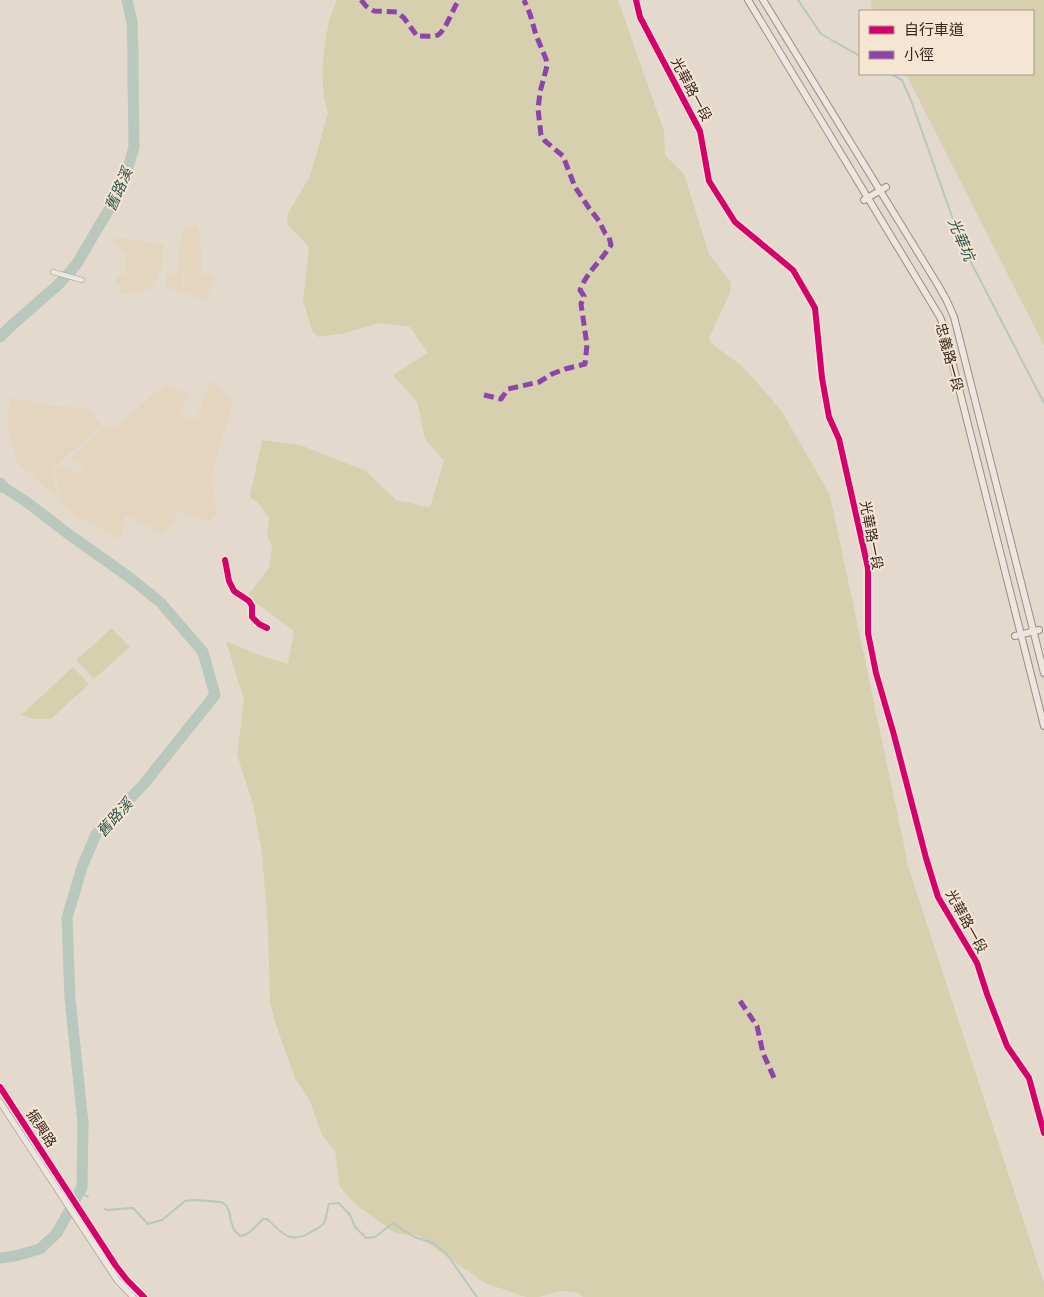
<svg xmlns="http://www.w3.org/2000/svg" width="1044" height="1297" viewBox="0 0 1044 1297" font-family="'PT Serif','Noto Sans TC',serif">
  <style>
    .farmland { fill: #e3d5be }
    .green { fill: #d7d0af }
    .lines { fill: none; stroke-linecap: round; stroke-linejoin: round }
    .stream { stroke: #b8c8bc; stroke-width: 2 }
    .river { stroke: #b8c8bc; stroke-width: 11 }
    .minor-casing { stroke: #a99f96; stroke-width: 5.5 }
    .tertiary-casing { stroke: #a99f96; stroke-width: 7 }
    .secondary-casing { stroke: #998e86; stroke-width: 8 }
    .minor { stroke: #ece6df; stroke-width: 4.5 }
    .tertiary { stroke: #ece6df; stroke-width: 5.5 }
    .secondary { stroke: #ece6df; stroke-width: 6 }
    .quiet { stroke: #8e44ad; stroke-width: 5; stroke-dasharray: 10 5; stroke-linecap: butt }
    .cycleway-casing { stroke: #f5e5d3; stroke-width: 9 }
    .cycleway { stroke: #d6006c; stroke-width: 6 }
    .labels { text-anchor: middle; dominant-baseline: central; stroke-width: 4; stroke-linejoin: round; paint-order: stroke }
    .street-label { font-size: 14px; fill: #38261e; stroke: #f5e5d3 }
    .water-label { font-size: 15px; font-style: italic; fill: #2e574d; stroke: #f5e5d3 }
  </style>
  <rect width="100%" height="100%" fill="#e4d9cd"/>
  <!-- farmland -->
  <path class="farmland" d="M198,226l3,21 1,25 -19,-2 -2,22 -16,-4 1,-15 12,1 1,-24 5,-23z
    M115,237l49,8 -2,12 1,8 -11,23 -24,6h-9l2,-9 -6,-2 3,-8 5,-1 3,-3v-8l-2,-11 -11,-10z
    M185,271l30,4 -4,15 -6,10 -21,-7z
    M210,380l23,22 -23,77 8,34 -9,9 -29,-11 -17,23 -38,-19 -3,25 -48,-25 -13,-15 -7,-29 7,-6 18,8 4,-8 -14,-6 34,-31 13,-1 50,-43 22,10 -9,23 18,1z
    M10,397l42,9 35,2 13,16 -3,5 -45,40 5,28 -40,-34 -10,-42z"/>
  <!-- green -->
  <path class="green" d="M337,0h281l46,131 1,24 19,19 25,80 22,29 -1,10 -21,45 3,6 30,22 39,44 49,85 79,374 135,414v14h-461l-4,-4 -18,-2 -22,6h-13l-41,-14 -42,-29 -24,-18 -24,-3 -40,-29 -15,-17 -5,-36 -13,-16 -13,-36 -14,-21 -18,-50 -7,-25 -2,-73 -6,-77 -9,-49 -16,-49 7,-55 -18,-59 30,13 32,10 6,-33 -47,-35 22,-28 3,-22 -5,-11 2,-17 -11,-15 -8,-6 12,-57 38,5 66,26 30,29 34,7 14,-46 -19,-22 -8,-37 -24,-27 35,-22 -18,-26 -30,-4 -35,10 -27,4 -5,-4 -10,-32 6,-54 -22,-23 1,-11 22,-37 18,-63 -4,-16 -2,-26 3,-28 4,-23z
    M871,0h173v346l-138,-272h127v-63h-159l-3,-6z
    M112,628l18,19 -36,32 -18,-19z
    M73,667l16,17 -38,35h-17l-13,-4z"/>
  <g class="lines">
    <!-- stream -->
    <path class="stream" d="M798,0l23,34 39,22
      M891,74l11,6 10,23 50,142 82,158
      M0,492l5,-4
      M79,1191l9,6
      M105,1209l2,1 26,-2 15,16 14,-4 23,-19 10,-1 26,2 5,3 3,6 2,10 3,9 6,6 5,-1 6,-4 12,-12h4c15,14 23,26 44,13 4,-2 10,-5 13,-9 2,-3 3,-14 5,-19l10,-1 11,12 5,12 11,11 9,-1 18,-14 21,14 19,6 13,10 31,44"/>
    <!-- river -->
    <path class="river" d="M0,337l11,-11 47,-41 18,-20 38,-64 13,-30 7,-24 -1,-67v-28l-1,-30 -5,-22
      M0,483l5,5 23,15 39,30 62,44 31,25 43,50 12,43 -72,90 -47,49 -14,33 -15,51 3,80 13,125 -1,64 -25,46 -17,16 -25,7 -15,2"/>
    <defs>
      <path id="minor" d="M636,0l4,17 60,114 9,50 26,41 58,48 22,38 7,70 7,39 10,22 29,129v65l8,40 18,62 32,123 12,39 39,66 10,31 20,52 22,32 15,55
        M53,272l29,8
        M225,560l4,21 5,10 15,10 3,5v11l7,7 8,4"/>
      <path id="tertiary" d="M0,1087l116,179 11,14 17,17
        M0,1102l117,178 16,17"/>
      <path id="secondary" d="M748,0l192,317 3,8 101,401
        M763,0l175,285 9,16 7,16 90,356
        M864,200l22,-13
        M1015,636l24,-6"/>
    </defs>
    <!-- minor casing -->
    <use href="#minor" class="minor-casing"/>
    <!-- tertiary casing -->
    <use href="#tertiary" class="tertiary-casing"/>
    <!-- secondary casing -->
    <use href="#secondary" class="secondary-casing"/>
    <!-- minor -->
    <use href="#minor" class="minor"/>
    <!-- tertiary -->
    <use href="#tertiary" class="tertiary"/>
    <!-- secondary -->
    <use href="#secondary" class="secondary"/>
    <!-- quiet -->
    <path class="quiet" d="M361,0l5,6 8,5 23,1 7,6 13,18c6,0 15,1 21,-1 8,-5 15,-27 21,-35
      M484,395l17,4 7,-10 31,-7 13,-8 13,-5 20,-5 2,-19 -6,-41 3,-8 -4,-6c7,-18 21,-29 31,-45l-2,-8 -4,-4 -6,-12 -10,-13 -14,-21 -12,-31 -18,-15 -4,-6 -3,-26 2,-17 7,-26 -1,-7 -10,-24 -6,-21 -6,-14
      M740,1001l17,25 6,27 12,27"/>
    <defs>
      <path id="cycleway" d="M636,0l4,17 60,114 9,50 26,41 58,48 22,38 7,70 7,39 10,22 29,129v65l8,40 18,62 32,123 12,39 39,66 10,31 20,52 22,32 15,55
        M225,560l4,21 5,10 15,10 3,5v11l7,7 8,4
        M0,1087l116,179 11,14 17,17"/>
    </defs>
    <!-- cycleway casing -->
    <use href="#cycleway" class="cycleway-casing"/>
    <!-- cycleway -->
    <use href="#cycleway" class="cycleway"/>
  </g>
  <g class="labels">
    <!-- street labels -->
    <g class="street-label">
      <text transform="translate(692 89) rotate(62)">光華路一段</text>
      <text transform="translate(950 357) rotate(75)">忠義路一段</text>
      <text transform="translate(872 535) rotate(79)">光華路一段</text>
      <text transform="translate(967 921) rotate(61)">光華路一段</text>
      <text transform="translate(42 1128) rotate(57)">振興路</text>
    </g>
    <!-- water labels -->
    <g class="water-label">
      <text transform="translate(118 189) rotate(-66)">舊路溪</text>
      <text transform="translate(962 239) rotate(67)">光華坑</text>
      <text transform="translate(114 817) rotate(-48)">舊路溪</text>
    </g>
  </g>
  <!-- legend -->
  <rect x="859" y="10" width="175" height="65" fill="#f5e5d3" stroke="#a9998b"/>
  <rect x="869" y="26" width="25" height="8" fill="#d6006c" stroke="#a9998b"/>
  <text x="904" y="35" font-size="15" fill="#38261e">自行車道</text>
  <rect x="869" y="51" width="25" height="8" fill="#8e44ad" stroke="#a9998b"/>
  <text x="904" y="60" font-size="15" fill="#38261e">小徑</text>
</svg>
